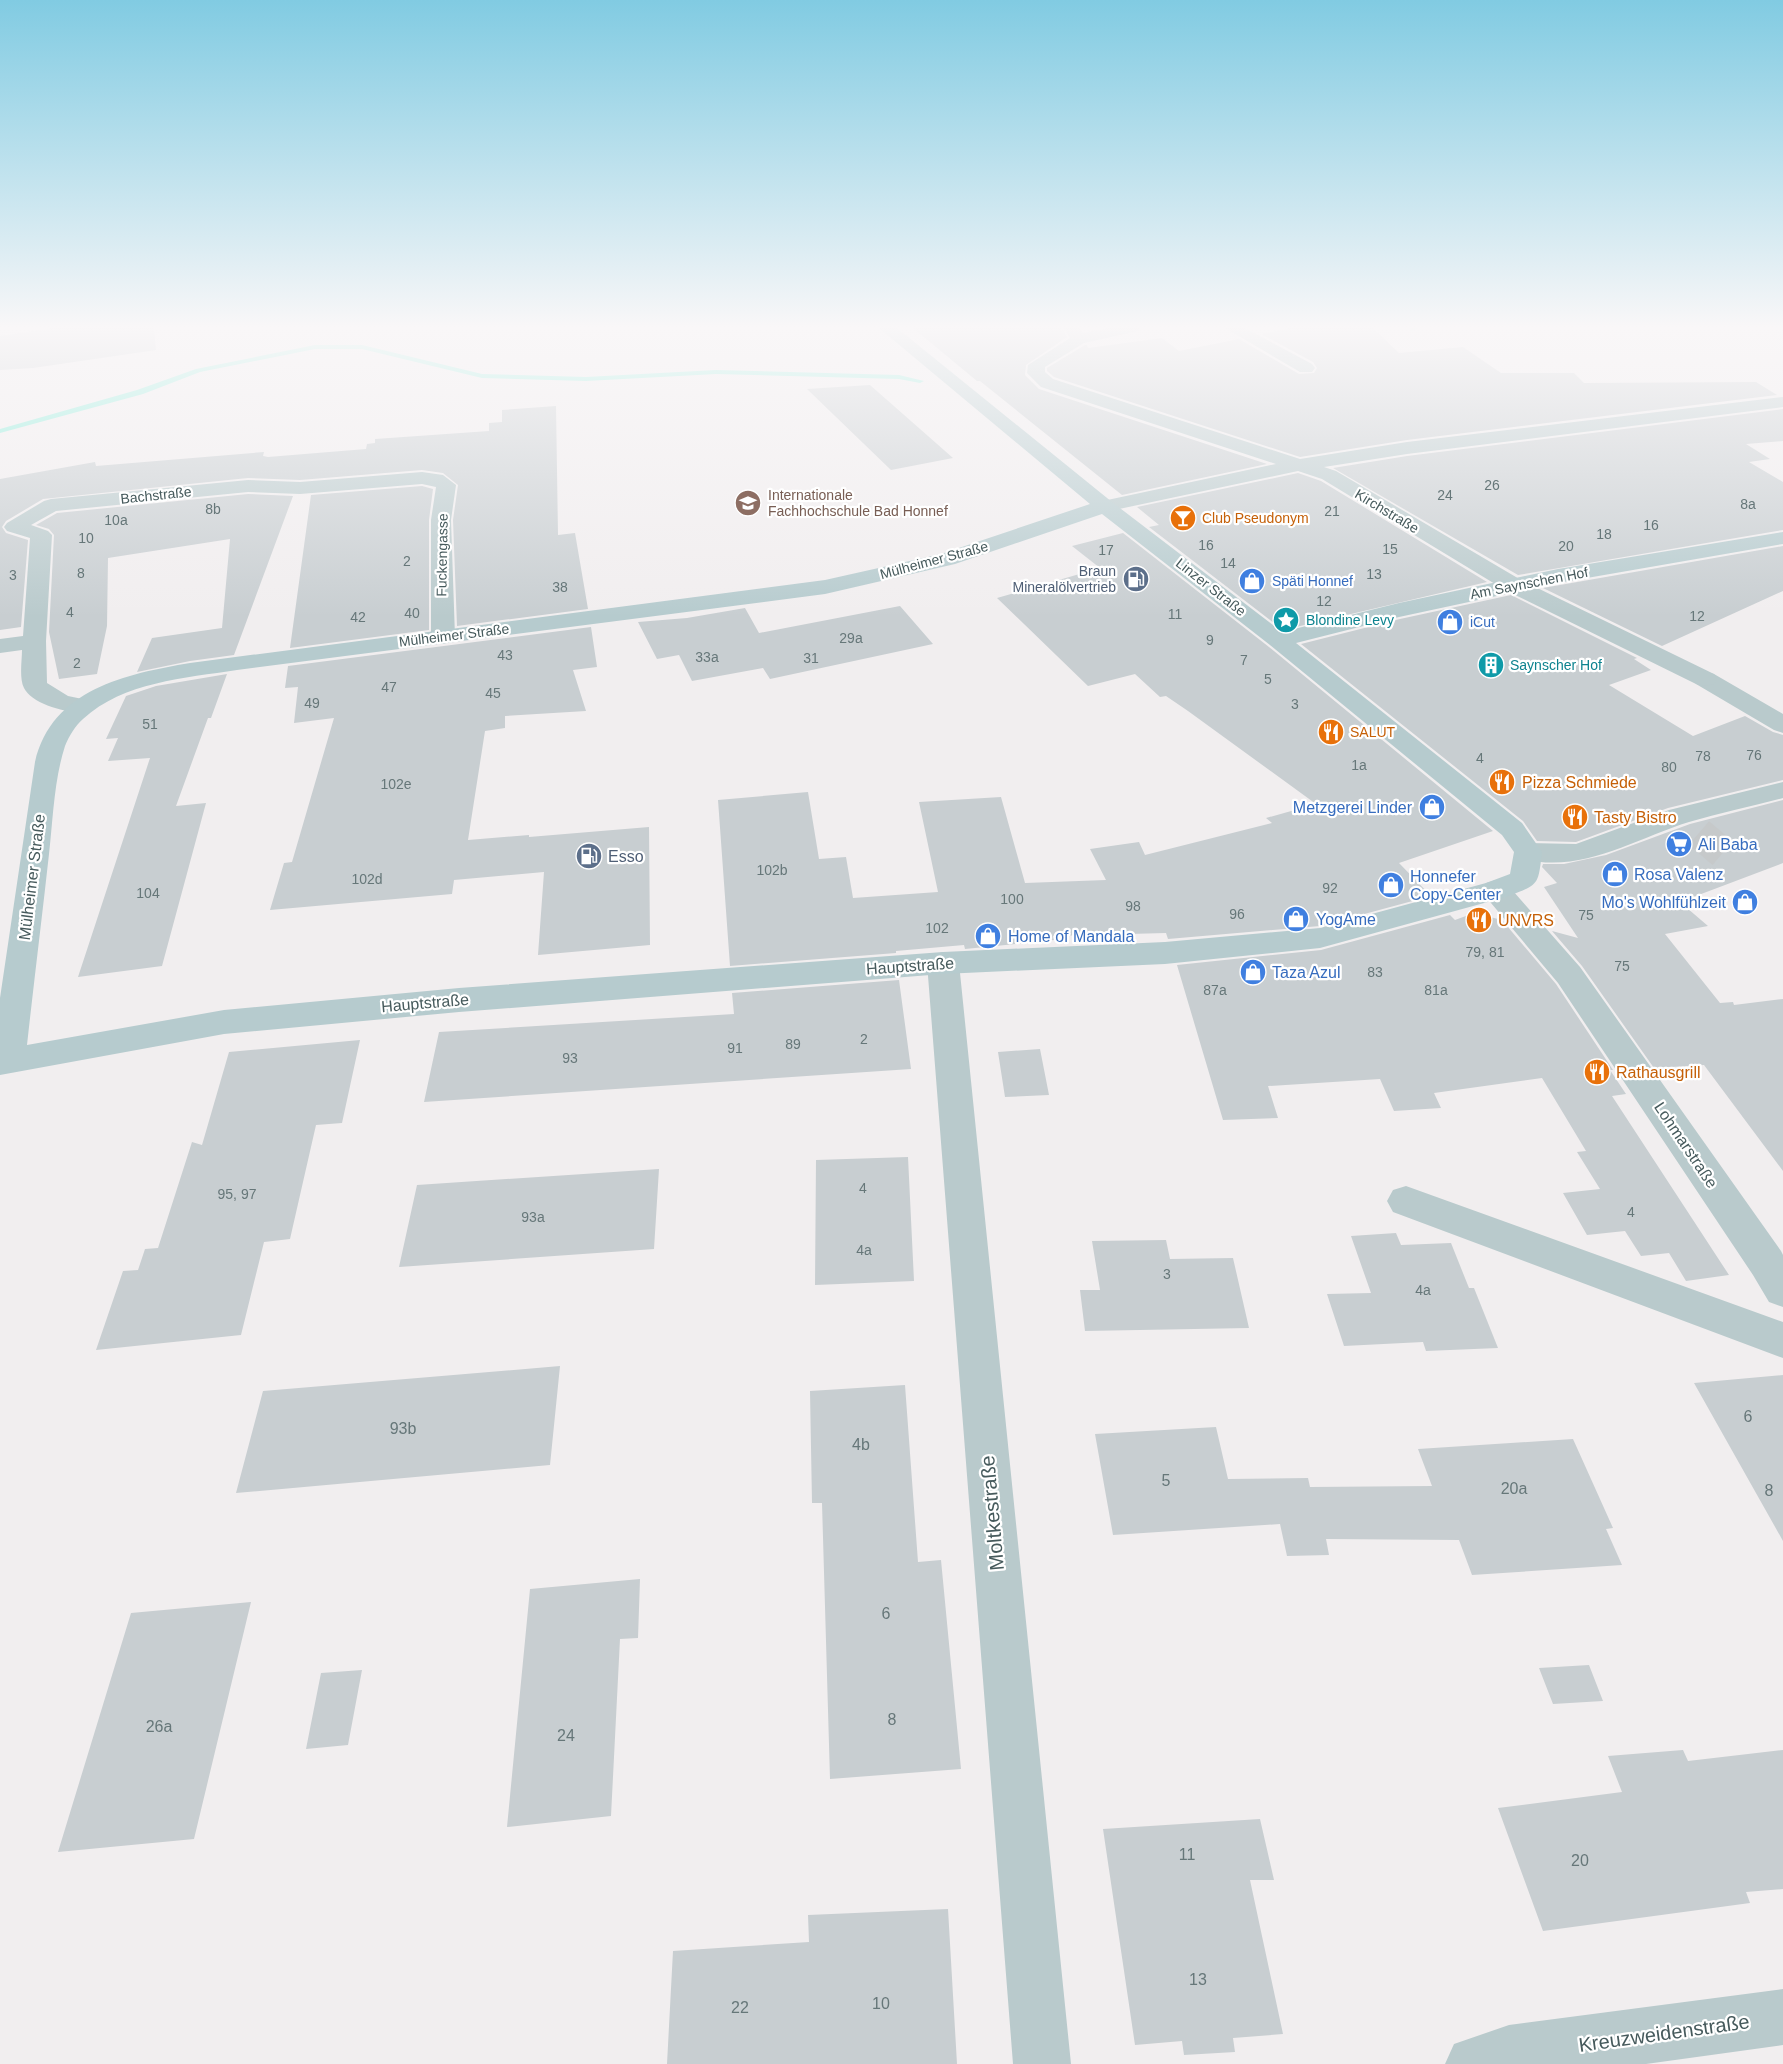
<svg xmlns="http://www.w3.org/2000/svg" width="1783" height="2064" viewBox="0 0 1783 2064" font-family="Helvetica,sans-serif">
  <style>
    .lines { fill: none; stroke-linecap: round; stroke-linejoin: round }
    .stream { fill: #86eeda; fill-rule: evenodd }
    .building { fill: #c8ced1 }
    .pedestrian-tunnel { stroke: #c6c9ca; stroke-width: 31; stroke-dasharray: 31 15; stroke-linecap: butt }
    .pedestrian { fill: #b9cacc; fill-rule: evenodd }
    .minor { fill: #b9cacc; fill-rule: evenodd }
    .secondary { fill: #b6cbce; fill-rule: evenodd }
    .labels { text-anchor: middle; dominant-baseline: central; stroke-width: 4.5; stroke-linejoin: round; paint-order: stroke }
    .number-label { font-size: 14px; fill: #667779 }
    .far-street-label { font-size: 14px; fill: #465a5c; stroke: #fff }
    .far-education-label { font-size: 14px; fill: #785e54; stroke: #fff; text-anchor: start }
    .far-food-label { font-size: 14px; fill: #c56008; stroke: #fff; text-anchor: start }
    .far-service-label { font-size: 14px; fill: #4e5e75; stroke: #fff; text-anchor: end }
    .far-shop-label { font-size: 14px; fill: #366cbe; stroke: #fff; text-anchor: start }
    .far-culture-label { font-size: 14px; fill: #0d838f; stroke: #fff; text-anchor: start }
    .food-label { font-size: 16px; fill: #c56008; stroke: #fff; text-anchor: start }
    .shop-label { font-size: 16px; fill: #366cbe; stroke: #fff; text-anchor: start }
    .service-label { font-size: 16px; fill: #4e5e75; stroke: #fff; text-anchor: start }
    .street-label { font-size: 16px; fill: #465a5c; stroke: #fff }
    .near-number-label { font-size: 16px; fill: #667779 }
    .near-street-label { font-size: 20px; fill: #465a5c; stroke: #fff }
  </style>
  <rect width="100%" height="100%" fill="#f1eeef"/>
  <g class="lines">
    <!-- stream -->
    <path class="stream" d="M1409,328h9l-6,3z
      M315,345h47l120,29 104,3 130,-7 183,5 25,6 -4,2 -21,-4 -183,-5 -130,7 -104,-3 -120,-29h-47l-115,23 -57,22 -143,39v-4l137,-39 59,-21z"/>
  </g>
  <!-- building -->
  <path class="building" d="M53,328h101l2,22 -123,18 -33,2v-34z
    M913,328h149l5,9 -41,28 -1,10 14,14 228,75 -145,31 -142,-114h-3z
    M1290,328h83l26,25 64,-6 38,26h73l10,10 172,-1 21,13 -370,45 -107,17 -246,-80 -7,-6v-3l38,-23h2l1,3 74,-10 17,13 60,-12 60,35 15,-1 3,-5 -4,-6 -52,-28z
    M870,385l83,73 -62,12 -84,-81z
    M556,406l2,129 17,-2 13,76 -131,17 -4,-106 5,-35 -15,-12 -21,-3 -122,10 -52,-2 -205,21 -37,22 -4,6 4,6 22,7 -7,87 -21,3v-151l95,-17 1,4 168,-14 -1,4 5,1 98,-8 1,-5 8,-1v-4l114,-8v-8l13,-1v-12z
    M1783,409v32l-37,3 24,15 -21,3 34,20v48l-265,45 -185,-107 74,-12z
    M1298,473l23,8 166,101 -204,48 -134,-103 10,-2 -22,-18z
    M422,486l11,3 -4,31v110l-139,18 21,-153z
    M248,494l45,2 -59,159 -44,6 -53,11 15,-34 70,-10 8,-89 -122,19 -1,68 -10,48 -38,5 -10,-47 5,-97 -5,-6 -13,-4 21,-12z
    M1123,533l146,114 224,184 -94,32 32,33 -111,30 -152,13 -2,-6 -113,3 1,4 -89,9 -1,-4 -68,6v2l-166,13 -12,-166 90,-8 11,67 27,-2 7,41 85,-6 -19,-90 82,-5 24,86 81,-3 -16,-31 49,-7 6,13 127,-32 -6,-5 50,-14 -128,-93 -22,-15 -6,1 -25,-23 -47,12 -91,-88 103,-30 -28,-22z
    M1783,546v45l-121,55 -119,-58z
    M1511,595l126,63 -3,1 17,11 -42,15 84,51 52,-20 28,16 10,3v45l-115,28 -92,34 -39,-1 -14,-20 -222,-177 99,-25z
    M900,606l33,38 -163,35 -7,-11 -71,13 -13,-26 -22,4 -19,-37 49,-4 58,-10 14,25z
    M591,627l6,40 -24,3 13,41 -81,5v12l-20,3 -17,109 61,-5v2l120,-10 1,118 -112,10 6,-83 -90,8 -2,14 -182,16 14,-47 8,-1 42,-144 -40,5 4,-36 -13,1 3,-22z
    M227,674l-16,44h-3l-32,88 30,-3 -44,163 -84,11 72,-219 -42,3 10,-23 -12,1 20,-43 30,-10z
    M1783,800v63l-103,39 28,24 -43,8 55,69 13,-1 1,3 49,-6v172l-79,-106 -50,3 -72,-102 -30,-35 26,7 -34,-51 13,-4 -15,-16 1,-3h21l42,-9 84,-31z
    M1474,913l28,7 54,64 57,86h-3l16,24 -14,2 117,179 -43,6 -17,-28 -28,3 -16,-25 -38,4 -24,-42 37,-4 -23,-37 9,-1 -44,-73 -108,15 7,15 -47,3 -14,-32 -112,7 10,32 -55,2 -46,-155 144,-15 129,-35 5,5z
    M899,980l12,89 -487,33 15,-70 295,-18 -2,-21z
    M360,1040l-18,83 -26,2 -26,114 -26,3 -23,93 -145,15 27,-79 15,-1 7,-21 13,-1 34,-106 10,3 27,-93z
    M1040,1049l9,46 -44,2 -7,-45z
    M908,1157l6,124 -99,4 1,-125z
    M659,1169l-5,80 -255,18 18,-82z
    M1396,1233l5,12 50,-2 18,45h5l24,60 -72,3 -3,-9 -79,4 -17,-52 44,-1 -20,-57z
    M1166,1240l4,19 63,-1 16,70 -164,3 -5,-41h20l-8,-49z
    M560,1366l-10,99 -314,28 27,-102z
    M1783,1375v166l-89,-158z
    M905,1385l13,177 23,-2 20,209 -131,10 -8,-276h-10l-2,-112z
    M1216,1427l12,52 80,-1 2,9 122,-1 -14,-37 155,-10 40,89 -7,1 16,36 -150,10 -13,-35 -133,-1 3,16 -42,1 -7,-32 -167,11 -18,-101z
    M640,1579l-2,59 -18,1 -9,177 -104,11 23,-238z
    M251,1602l-57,237 -136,13 73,-239z
    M1589,1665l14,36 -50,3 -14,-36z
    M362,1670l-14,75 -42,4 15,-76z
    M1683,1750l5,11 95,-11v139l-37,3 4,11 -207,28 -45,-123 124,-16 -14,-36z
    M1260,1819l14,61h-24l33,154 -50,4 2,14 -51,3 -2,-14 -47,4 -32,-216z
    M948,1909l9,155h-290l6,-113 136,-9 -1,-27z"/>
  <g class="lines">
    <!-- pedestrian-tunnel -->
    <path class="pedestrian-tunnel" d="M1699,833l34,29"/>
    <!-- pedestrian -->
    <path class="pedestrian" d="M1705,672l9,2 69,40v19l-9,-3 -78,-46 -3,-5 3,-5z
      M1783,782v16c-31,8 -63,15 -94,24 -58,18 -107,53 -171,36l-4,-6 4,-6 10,-3 48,1 93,-34z"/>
    <!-- minor -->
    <path class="minor" d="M1064,328h16l3,5 25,-5h32l-2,3 -54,12 -39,24v5l8,7 247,80 107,-17 376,-45v10l-376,47 -83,13 12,4 185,109 193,94 3,5 -3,5 -9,2 -9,-2 -191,-94 -183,-111 -24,-8 -193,41 -7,-2 -3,-4 3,-4 178,-38 -235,-77 -14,-14 1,-8 42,-27z
      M1225,328h20l67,36 3,4 -3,4h-12z
      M422,472l21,3 13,10 -5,35 4,117 -4,5 -8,2 -8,-2 -4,-5v-117l5,-33 -14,-3 -122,10 -52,-2 -192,19 -25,14 17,6 4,4 -6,106 1,42 21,13 24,5 4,5 -4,5c-18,5 -60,-6 -68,-23 -5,-10 -2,-28 -2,-38l-22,3v-14l23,-3 7,-98 -23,-7 -3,-4 3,-4 37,-22 7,-2 197,-19 52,2z
      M1496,880l10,3 74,84 201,284 2,4v52l-14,-5 -16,-27 -195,-292 -72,-86 -5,-7 5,-7z
      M943,952l11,3 5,8 112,1101h-58l-86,-1101 5,-8z
      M1406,1186l377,136v36l-390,-146 -6,-11 6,-11z
      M1783,1989v56l-137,19h-201l9,-20 55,-19z"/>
    <!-- secondary -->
    <path class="secondary" d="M879,328h18l215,174 170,130 117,-29 159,-34 225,-37v12l-225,39 -159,34 -103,26 226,180 20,29c-4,35 -3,32 -36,45l-186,51 -155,16 -222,10 -484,38 -235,22 -224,41v-77l35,-236c17,-73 91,-88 155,-99l635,-83 116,-26 149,-50zM1102,514l168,131 232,190 12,17 -4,22 -24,9 -166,45 -155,14 -222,10 -484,36 -235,22 -197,35c7,-64 15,-127 22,-191 4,-35 5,-74 16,-108 4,-10 10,-20 18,-27 40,-37 102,-41 154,-49l588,-76 130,-30z"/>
  </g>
  <!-- sky -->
  <linearGradient id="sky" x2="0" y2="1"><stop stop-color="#81cbe2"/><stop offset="0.53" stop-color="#f9f7f8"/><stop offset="1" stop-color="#f9f7f8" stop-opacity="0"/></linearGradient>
  <rect width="1783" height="617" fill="url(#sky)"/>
  <!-- icons -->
  <defs>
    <symbol id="university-disc" viewBox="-11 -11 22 22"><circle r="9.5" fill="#8d6e63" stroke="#fff"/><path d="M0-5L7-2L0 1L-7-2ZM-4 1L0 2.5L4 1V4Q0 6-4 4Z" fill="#fff"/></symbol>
    <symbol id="bar-disc" viewBox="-11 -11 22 22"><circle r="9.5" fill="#e8710a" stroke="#fff"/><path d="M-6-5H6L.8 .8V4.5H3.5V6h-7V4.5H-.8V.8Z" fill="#fff"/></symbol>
    <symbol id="fuel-disc" viewBox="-11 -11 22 22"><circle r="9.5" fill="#5c6f8a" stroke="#fff"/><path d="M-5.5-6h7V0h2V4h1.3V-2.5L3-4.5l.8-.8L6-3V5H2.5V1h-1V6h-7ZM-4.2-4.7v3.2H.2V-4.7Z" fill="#fff"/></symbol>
    <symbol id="shop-disc" viewBox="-11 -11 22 22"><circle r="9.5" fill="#3f7fe0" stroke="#fff"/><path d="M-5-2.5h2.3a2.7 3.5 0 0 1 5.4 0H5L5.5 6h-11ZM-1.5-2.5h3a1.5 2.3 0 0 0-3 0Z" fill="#fff"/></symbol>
    <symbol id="sight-disc" viewBox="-11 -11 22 22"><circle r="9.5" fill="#0f9aa8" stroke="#fff"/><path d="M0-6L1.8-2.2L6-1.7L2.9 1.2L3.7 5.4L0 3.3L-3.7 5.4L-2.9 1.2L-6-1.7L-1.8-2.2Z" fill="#fff"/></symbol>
    <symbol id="building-disc" viewBox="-11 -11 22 22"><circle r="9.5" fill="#0f9aa8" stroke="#fff"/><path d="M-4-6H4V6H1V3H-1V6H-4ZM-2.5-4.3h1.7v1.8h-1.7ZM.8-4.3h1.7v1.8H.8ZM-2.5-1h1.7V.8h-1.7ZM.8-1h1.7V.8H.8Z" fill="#fff"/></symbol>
    <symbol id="restaurant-disc" viewBox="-11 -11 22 22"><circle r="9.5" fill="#e8710a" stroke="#fff"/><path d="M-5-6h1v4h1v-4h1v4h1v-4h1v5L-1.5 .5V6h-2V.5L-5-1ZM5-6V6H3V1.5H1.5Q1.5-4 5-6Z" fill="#fff"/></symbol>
    <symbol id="supermarket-disc" viewBox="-11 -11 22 22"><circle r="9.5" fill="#3f7fe0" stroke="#fff"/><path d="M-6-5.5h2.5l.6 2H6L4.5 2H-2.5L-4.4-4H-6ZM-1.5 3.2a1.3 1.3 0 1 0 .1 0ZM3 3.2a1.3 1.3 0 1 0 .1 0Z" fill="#fff"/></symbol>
  </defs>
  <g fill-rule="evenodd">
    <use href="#university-disc" x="733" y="488" width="30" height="30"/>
    <use href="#bar-disc" x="1168" y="503" width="30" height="30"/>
    <use href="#fuel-disc" x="1121" y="564" width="30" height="30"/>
    <use href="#shop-disc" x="1237" y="566" width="30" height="30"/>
    <use href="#sight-disc" x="1271" y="605" width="30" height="30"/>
    <use href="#shop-disc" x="1435" y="607" width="30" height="30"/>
    <use href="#building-disc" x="1476" y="650" width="30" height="30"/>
    <use href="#restaurant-disc" x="1316" y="717" width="30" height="30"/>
    <use href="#restaurant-disc" x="1487" y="767" width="30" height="30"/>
    <use href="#shop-disc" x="1417" y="792" width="30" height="30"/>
    <use href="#restaurant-disc" x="1560" y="802" width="30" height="30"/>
    <use href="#supermarket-disc" x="1664" y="829" width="30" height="30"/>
    <use href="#fuel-disc" x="574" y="841" width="30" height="30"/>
    <use href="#shop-disc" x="1600" y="859" width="30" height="30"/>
    <use href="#shop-disc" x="1376" y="870" width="30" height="30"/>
    <use href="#shop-disc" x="1730" y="887" width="30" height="30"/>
    <use href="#shop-disc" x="1281" y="904" width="30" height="30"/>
    <use href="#restaurant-disc" x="1464" y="905" width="30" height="30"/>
    <use href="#shop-disc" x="973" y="921" width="30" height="30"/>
    <use href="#shop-disc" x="1238" y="957" width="30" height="30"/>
    <use href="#restaurant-disc" x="1582" y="1057" width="30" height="30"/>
  </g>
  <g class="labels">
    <!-- number labels -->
    <g class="number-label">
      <text x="1492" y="485">26</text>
      <text x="1445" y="495">24</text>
      <text x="1748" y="504">8a</text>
      <text x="213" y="509">8b</text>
      <text x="1332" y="511">21</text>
      <text x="116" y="520">10a</text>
      <text x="1651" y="525">16</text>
      <text x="1604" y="534">18</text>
      <text x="86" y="538">10</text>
      <text x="1206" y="545">16</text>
      <text x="1566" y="546">20</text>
      <text x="1390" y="549">15</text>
      <text x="1106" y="550">17</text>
      <text x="407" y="561">2</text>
      <text x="1228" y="563">14</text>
      <text x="81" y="573">8</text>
      <text x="1374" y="574">13</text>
      <text x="13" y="575">3</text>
      <text x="560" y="587">38</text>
      <text x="1324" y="601">12</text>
      <text x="70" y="612">4</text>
      <text x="412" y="613">40</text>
      <text x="1175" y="614">11</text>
      <text x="1697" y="616">12</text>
      <text x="358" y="617">42</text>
      <text x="851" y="638">29a</text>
      <text x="1210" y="640">9</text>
      <text x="505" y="655">43</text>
      <text x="707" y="657">33a</text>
      <text x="811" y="658">31</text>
      <text x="1244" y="660">7</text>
      <text x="77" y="663">2</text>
      <text x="1268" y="679">5</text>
      <text x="389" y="687">47</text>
      <text x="493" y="693">45</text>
      <text x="312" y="703">49</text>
      <text x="1295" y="704">3</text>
      <text x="150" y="724">51</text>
      <text x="1754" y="755">76</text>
      <text x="1703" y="756">78</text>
      <text x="1480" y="758">4</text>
      <text x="1359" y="765">1a</text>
      <text x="1669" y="767">80</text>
      <text x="396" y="784">102e</text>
      <text x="772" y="870">102b</text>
      <text x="367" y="879">102d</text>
      <text x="1330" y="888">92</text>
      <text x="148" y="893">104</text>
      <text x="1012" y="899">100</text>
      <text x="1133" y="906">98</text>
      <text x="1237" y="914">96</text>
      <text x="1586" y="915">75</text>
      <text x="937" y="928">102</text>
      <text x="1485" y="952">79, 81</text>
      <text x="1622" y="966">75</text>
      <text x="1375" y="972">83</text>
      <text x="1215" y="990">87a</text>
      <text x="1436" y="990">81a</text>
      <text x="864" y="1039">2</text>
      <text x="793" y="1044">89</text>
      <text x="735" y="1048">91</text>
      <text x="570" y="1058">93</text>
      <text x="863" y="1188">4</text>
      <text x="237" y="1194">95, 97</text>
      <text x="1631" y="1212">4</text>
      <text x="533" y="1217">93a</text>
      <text x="864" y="1250">4a</text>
      <text x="1167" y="1274">3</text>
      <text x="1423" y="1290">4a</text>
    </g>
    <!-- far-street labels -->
    <g class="far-street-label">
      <text transform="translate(156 495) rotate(-6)">Bachstraße</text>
      <text transform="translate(1387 511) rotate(31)">Kirchstraße</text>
      <text transform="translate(442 555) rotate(-89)">Fuckengasse</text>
      <text transform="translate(934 560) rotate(-15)">Mülheimer Straße</text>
      <text transform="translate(1529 583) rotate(-11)">Am Saynschen Hof</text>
      <text transform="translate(1211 587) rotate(38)">Linzer Straße</text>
      <text transform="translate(454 635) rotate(-7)">Mülheimer Straße</text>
    </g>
    <!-- far-education labels -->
    <g class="far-education-label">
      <text x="768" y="495">Internationale<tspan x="768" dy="16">Fachhochschule Bad Honnef</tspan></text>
    </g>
    <!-- far-food labels -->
    <g class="far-food-label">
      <text x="1202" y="518">Club Pseudonym</text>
      <text x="1350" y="732">SALUT</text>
    </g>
    <!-- far-service labels -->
    <g class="far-service-label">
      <text x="1116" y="571">Braun<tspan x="1116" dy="16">Mineralölvertrieb</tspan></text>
    </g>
    <!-- far-shop labels -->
    <g class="far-shop-label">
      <text x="1272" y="581">Späti Honnef</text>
      <text x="1470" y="622">iCut</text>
    </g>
    <!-- far-culture labels -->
    <g class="far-culture-label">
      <text x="1306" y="620">Blondine Levy</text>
      <text x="1510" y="665">Saynscher Hof</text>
    </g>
    <!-- food labels -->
    <g class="food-label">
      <text x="1522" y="782">Pizza Schmiede</text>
      <text x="1594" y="817">Tasty Bistro</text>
      <text x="1498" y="920">UNVRS</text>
      <text x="1616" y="1072">Rathausgrill</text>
    </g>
    <!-- shop labels -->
    <g class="shop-label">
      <text x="1412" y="807" text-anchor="end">Metzgerei Linder</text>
      <text x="1698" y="844">Ali Baba</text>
      <text x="1634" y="874">Rosa Valenz</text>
      <text x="1410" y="876">Honnefer<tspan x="1410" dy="18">Copy-Center</tspan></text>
      <text x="1726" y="902" text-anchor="end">Mo's Wohlfühlzeit</text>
      <text x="1316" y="919">YogAme</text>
      <text x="1008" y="936">Home of Mandala</text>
      <text x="1272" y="972">Taza Azul</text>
    </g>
    <!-- service labels -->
    <g class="service-label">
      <text x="608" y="856">Esso</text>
    </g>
    <!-- street labels -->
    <g class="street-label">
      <text transform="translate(32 877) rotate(-83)">Mülheimer Straße</text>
      <text transform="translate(910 966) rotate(-4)">Hauptstraße</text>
      <text transform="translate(425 1003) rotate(-5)">Hauptstraße</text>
      <text transform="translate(1686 1145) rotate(56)">Lohmarstraße</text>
    </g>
    <!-- near-number labels -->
    <g class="near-number-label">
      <text x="1748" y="1416">6</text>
      <text x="403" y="1428">93b</text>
      <text x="861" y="1444">4b</text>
      <text x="1166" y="1480">5</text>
      <text x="1514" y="1488">20a</text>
      <text x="1769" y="1490">8</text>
      <text x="886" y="1613">6</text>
      <text x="892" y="1719">8</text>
      <text x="159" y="1726">26a</text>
      <text x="566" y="1735">24</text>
      <text x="1187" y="1854">11</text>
      <text x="1580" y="1860">20</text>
      <text x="1198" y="1979">13</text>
      <text x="881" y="2003">10</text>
      <text x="740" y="2007">22</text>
    </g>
    <!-- near-street labels -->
    <g class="near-street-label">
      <text transform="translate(992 1513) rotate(-95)">Moltkestraße</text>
      <text transform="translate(1664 2033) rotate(-8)">Kreuzweidenstraße</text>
    </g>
  </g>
</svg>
